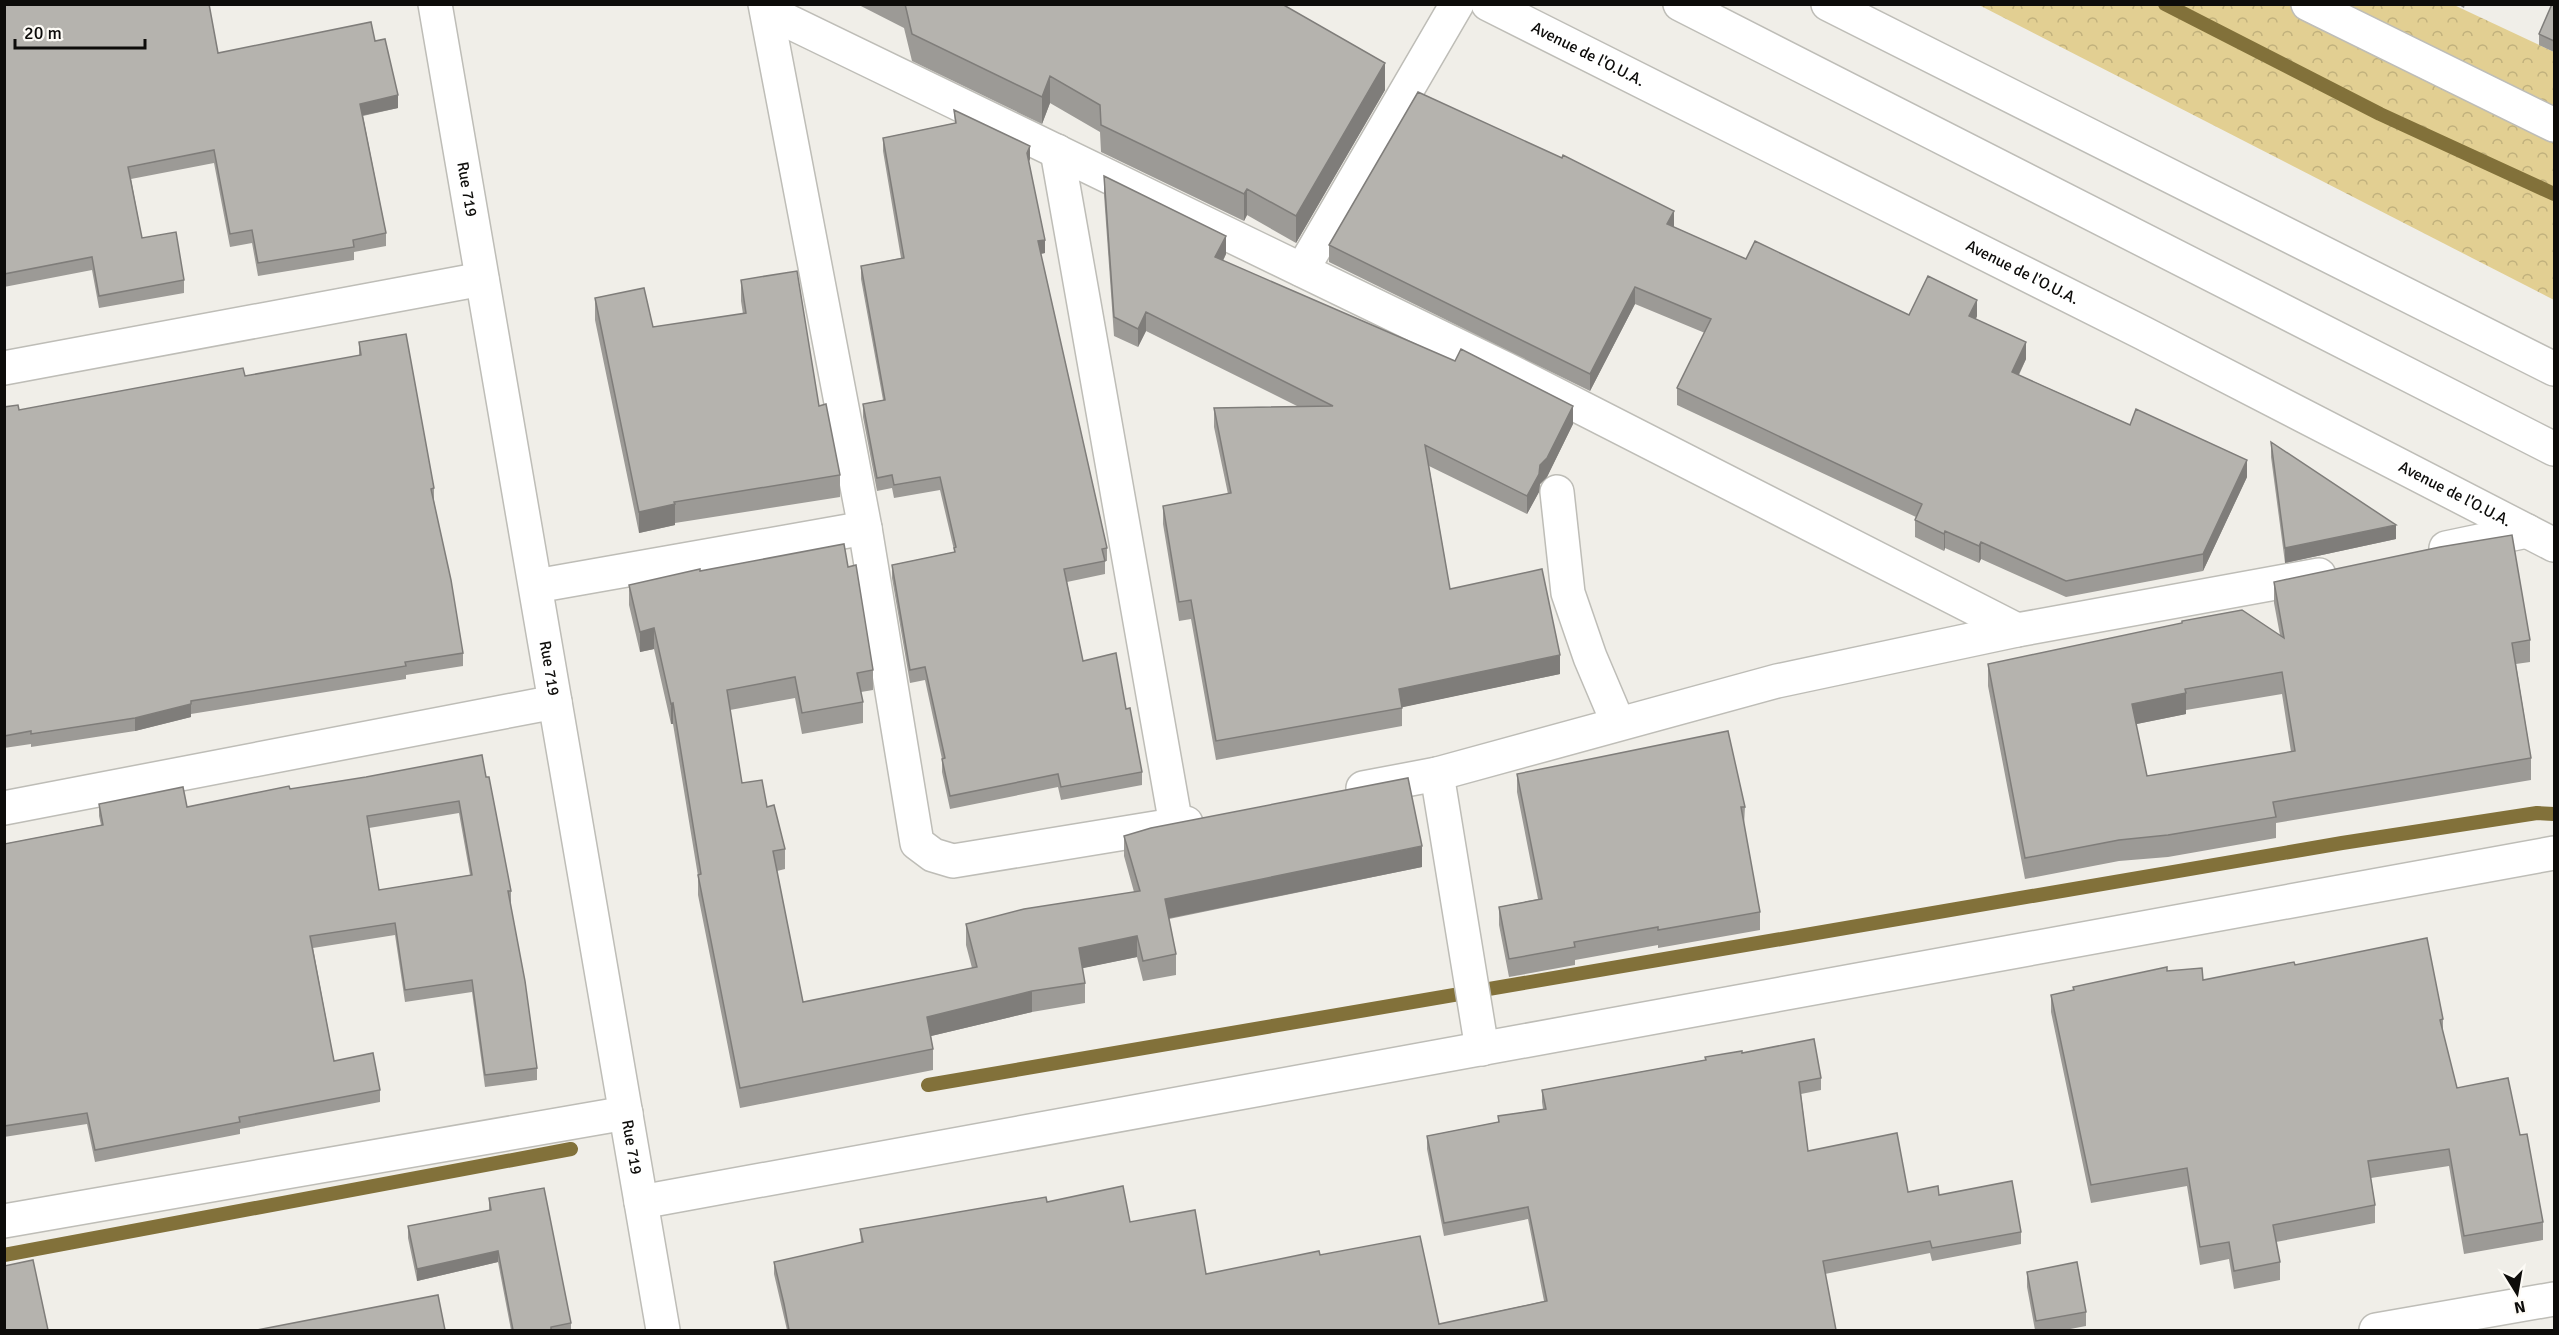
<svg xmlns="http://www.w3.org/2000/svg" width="2559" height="1335" viewBox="0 0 2559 1335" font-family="Signika,sans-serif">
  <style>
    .forest { fill: url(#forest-crowns) }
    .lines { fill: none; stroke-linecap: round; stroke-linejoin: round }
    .stream { stroke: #82713a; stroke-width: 14 }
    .minor-casing { stroke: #bebdb7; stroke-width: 36 }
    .tertiary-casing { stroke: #bebdb7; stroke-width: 36 }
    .trunk-casing { stroke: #bebdb7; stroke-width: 36 }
    .minor { stroke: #fff; stroke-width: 33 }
    .tertiary { stroke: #fff; stroke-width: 33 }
    .trunk { stroke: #fff; stroke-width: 33 }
    .wall { fill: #9c9a96; fill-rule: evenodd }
    .shaded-wall { fill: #7f7d7a }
    .building { fill: #b5b3ae; stroke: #7f7d7a; stroke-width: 1.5; fill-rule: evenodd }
    .labels { text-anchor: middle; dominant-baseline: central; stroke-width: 6; stroke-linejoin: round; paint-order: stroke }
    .street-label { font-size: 16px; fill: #0d0c0a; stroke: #fdfbf6 }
  </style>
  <defs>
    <pattern id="forest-crowns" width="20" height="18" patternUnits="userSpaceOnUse" patternTransform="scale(1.5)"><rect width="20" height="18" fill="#e2cf92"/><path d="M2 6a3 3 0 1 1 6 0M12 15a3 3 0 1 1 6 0" fill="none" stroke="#c1b17d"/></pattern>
  </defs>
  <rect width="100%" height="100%" fill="#f0eee8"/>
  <!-- forest -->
  <path class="forest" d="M1979,5h475l100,47v248z"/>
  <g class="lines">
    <!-- stream -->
    <path class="stream" d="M2165,4l215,110 174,80
      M928,1085l1414,-242 195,-30 17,1
      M4,1255l567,-106"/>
    <defs>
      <g id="minor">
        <path id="s1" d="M435,4l228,1326"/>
        <path d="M765,4l100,524 52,315 16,12 20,6 233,-38"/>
        <path d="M767,11l739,358 511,261"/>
        <path d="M1057,151l119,674"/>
        <path d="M1302,270l155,-266"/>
        <path d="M4,368l478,-89"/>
        <path d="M1557,492l11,101 22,64 28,66"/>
        <path d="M2446,548l81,-17"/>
        <path d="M536,586l329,-58"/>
        <path d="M1437,774l45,275"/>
        <path d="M1363,788l74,-14 340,-93 240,-51 302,-55"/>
        <path d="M4,808l551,-106"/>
        <path d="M641,1202l1913,-349"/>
        <path d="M4,1221l622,-108"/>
        <path d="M2376,1330l178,-31"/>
      </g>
      <g id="tertiary">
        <path id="s2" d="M1488,4l655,329 411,212"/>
        <path d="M2308,4l246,121"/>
      </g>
      <path id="trunk" d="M1680,4l874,445
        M1828,4l726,365"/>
    </defs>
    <!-- minor casing -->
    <use href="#minor" class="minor-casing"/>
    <!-- tertiary casing -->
    <use href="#tertiary" class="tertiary-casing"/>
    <!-- trunk casing -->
    <use href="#trunk" class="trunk-casing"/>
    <!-- minor -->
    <use href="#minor" class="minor"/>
    <!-- tertiary -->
    <use href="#tertiary" class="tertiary"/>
    <!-- trunk -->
    <use href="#trunk" class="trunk"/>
  </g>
  <!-- wall -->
  <path class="wall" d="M4,4l214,49 157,-12 23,67 -35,8 23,117v13l-32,6v8l-96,16 -6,-33 -22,4 -16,-84 -83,16 11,59 42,42v13l-85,15 -7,-38 -88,17z
    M857,4h425l103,86 -89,153 -49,-28 -3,6 -143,-69 -1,-20 -50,-29 -8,21 -130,-63 -8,-33z
    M2457,4h8l-1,4z
    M2554,4v48l-15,-7v-11z
    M954,110l76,49 -1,2 16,92 -4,1 66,294v13h-2v13l-38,8 16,79 43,48 16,63v13l-81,15 -3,-13 -108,22 -8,-37v-13l-17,-79 -15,3 -18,-105v-13l62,-13v-2l-14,-60 -46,8 -2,-10 -15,3 -14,-74v-13l20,-4 -22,-121v-13l40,-8 -18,-107v-13l72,-15z
    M1104,176l122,78 -3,7 350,163 -26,53 -7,7 -1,8 -12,22 -98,-48 21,123 110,85 -158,33v19l-186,34 -25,-141 -12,2 -16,-97v-18l65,-12 -14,-67v-19l83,-2 -151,-75 -8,16 -24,-11 -10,-141z
    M1674,227l72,32 163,56 68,1 -1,3 50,40 -7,16 228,102 -44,94 -137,26 -85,-38 -2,4 -34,-15 -1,3 -29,-14v-17l1,-3 -239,-112v-17l28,-55 -70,-29 -45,87 -261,-129v-17z
    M741,280l78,126 21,69v22l-165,26v2l-36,8 -44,-213v-22l58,29 90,-13 -2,-13z
    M359,342l75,146v13l29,152v13l-57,9v4l-215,35v3l-56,14 -104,16v-3l-27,4v-341l15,3 226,-34 114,-20z
    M2271,442l125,97 -111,24 -14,-106z
    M848,567l25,103v20l-12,2 2,10v21l-61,11 -7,-36 -65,12 12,73 25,24 18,42v20l-8,2 26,131 169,-34 -6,-23v-21l168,-32 -10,-36v-20l298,31 -253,52 7,35v21l-33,6 -6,-24 -55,11 3,15v20l-53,9 -101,24 2,13v21l-193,38 -42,-213v-19l-25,-152h-2l-17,-75 -14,3 -11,-47v-20l71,-14z
    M2274,582l256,58v22l-14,2 15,94v22l-255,43v15l-108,19 -49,4 -94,18 -37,-193v-22l292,-29 -6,-32zM2282,694l9,58 -144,24 -11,-52 50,-10v-4z
    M1517,774l228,33 -1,18 16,87v18l-102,18v-3l-83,15v5l-66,12 -10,-52v-18l39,-8 -21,-107z
    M486,777l25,114v11l-1,1 27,165v12l-52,7 -13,-95 -67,10 -10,-67 -82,13 21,113 46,29v12l-140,27v5l-145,28 -8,-38 -83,13v-293l97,-19 -2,-9v-12l88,3 103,-18zM459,813l11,62 -91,15 -10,-62z
    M2295,965l148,54v13l14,56 63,47 23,87v18l-79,14 -15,-88 -78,12 4,27v18l-99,19 4,20v18l-46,9 -5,-30 -29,6 -13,-79 -96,17 -40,-191v-17l22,-5v-3l94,-16 36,9z
    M1742,1053l79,25v12l-20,4 7,57 100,41 31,3 82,37v12l-89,17 -2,-8 -105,21 11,56h-1049l-13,-56v-12l87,-19 -1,-14 187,-27 83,20 76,52 114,-19 119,69 105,-23 -16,-82 -84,17 -17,-87v-13l71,-14v-6l45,-7 -1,-7v-12l163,-30v-3z
    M489,1198l82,125v7h-60l-13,-68 -81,19 -9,-43v-12l81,-15z
    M2027,1272l59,40v14l-21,4h-30l-8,-43z"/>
  <!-- shaded-wall -->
  <path class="shaded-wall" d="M1385,63v27l-89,153v-27z
    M1050,76v27l-8,21v-27z
    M398,95v13l-38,8v-12z
    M1030,146v13l-3,7v-13z
    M1247,189v26l-3,6v-27z
    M1674,211v16l-7,-3z
    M1226,236v18l-11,22v-19z
    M1045,240v13l-7,1v-13z
    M1635,287v17l-45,87v-17z
    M1977,300v16l-8,16v-16z
    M1146,312v19l-8,16v-18z
    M2026,342v17l-14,29v-16z
    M1573,406v18l-26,53 -7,7 -1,8 -12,22v-18l13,-31z
    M2247,460v17l-44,94v-17z
    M675,504v21l-36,8v-21z
    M2396,525v14l-111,24v-15z
    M1945,531v17l-1,3v-17z
    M1981,542v17l-2,4v-17z
    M654,628v21l-14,3v-20z
    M1560,655v19l-161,34v-19z
    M2186,693v21l-54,11v-21z
    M673,703v21h-2v-20z
    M191,704v13l-56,14v-13z
    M1422,846v21l-257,52v-20z
    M1137,936v21l-58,12v-21z
    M1032,991v21l-105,25v-20z
    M498,1251v11l-81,19v-12z"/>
  <!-- building -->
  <path class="building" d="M4,4h205l9,49 153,-31 4,19 10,-2 13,56 -38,9 26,129 -33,7 1,7 -96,16 -6,-33 -22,4 -16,-84 -86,17 14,71 34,-6 8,48 -85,16 -7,-39 -88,17z
    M905,4h377l103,59 -89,153 -49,-27 -3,5 -143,-69 -1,-20 -50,-29 -8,21 -130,-63z
    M2552,4h2v37l-15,-7z
    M1418,92l144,66 1,-3 111,56 -7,13 79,35 9,-18 154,74 19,-39 49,24 -8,16 57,26 -14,30 118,53 6,-16 111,51 -44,94 -137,27 -85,-39 -2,4 -34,-15 -1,3 -29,-14 7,-16 -245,-116 34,-69 -76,-32 -45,87 -261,-129z
    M954,110l76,36 -3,7 18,87 -7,1 69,307 -5,1 3,12 -41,8 19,92 33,-8 10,56 4,-1 12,64 -81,15 -3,-13 -108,22 -8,-37 3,-1 -20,-91 -15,3 -18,-105 63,-13 -1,-4 2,-1 -16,-70 -46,8 -2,-10 -15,3 -14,-74 22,-4 -24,-134 43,-8 -21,-120 73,-15z
    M1104,176l122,60 -11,21 240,104 6,-12 112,57 -26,52 -7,7 -1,9 -12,22 -102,-51 25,144 92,-20 18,86 -161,34 3,19 -186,33 -25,-141 -12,2 -16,-96 68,-13 -17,-85 119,-2 -187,-94 -8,17 -24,-12z
    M797,271l22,135 7,-2 14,71 -166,27 1,2 -36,8 -44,-214 49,-10 9,39 93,-14 -5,-33z
    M406,334l28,154 -3,1 20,91 12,73 -58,9 1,4 -215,35v3l-56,14 -104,16v-3l-27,5v-329l14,-2 1,5 224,-42 2,8 116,-21 -2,-13z
    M2271,442l125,83 -111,23z
    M2512,535l18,105 -18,3 19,115 -258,44 3,15 -108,18 -49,5 -94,18 -37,-194 194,-41v-2l60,-11 42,28 -10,-56 166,-35zM2282,672l13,79 -148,25 -15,-72 54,-11 -1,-4z
    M844,544l4,23 8,-2 17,105 -16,3 6,29 -61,11 -7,-36 -68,13 15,93 20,-3 5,27 7,-2 11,44 -12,2 30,151 174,-35 -11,-43 58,-15 116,-18 -16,-55 27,-8 257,-50 14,68 -257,53 11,55 -33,7 -6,-25 -58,12 6,35 -53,8 -105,26 6,32 -193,39 -42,-213 3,-1 -28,-171 -2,1 -17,-76 -14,4 -11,-47 71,-16v2z
    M1728,731l17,76h-4l19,105 -102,18v-3l-84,15 1,5 -66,12 -10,-52 43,-8 -25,-125z
    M482,755l4,22h3l22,114h-3l17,90 12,87 -52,7 -13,-95 -67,10 -10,-67 -85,13 24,125 39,-8 7,37 -141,27 1,5 -145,28 -8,-37 -83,13v-282l99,-19 -4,-21 84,-17 4,20 102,-21 1,3 76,-12zM459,801l13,74 -93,15 -12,-74z
    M2427,938l16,81 -3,1 17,68 51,-10 12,57 7,-1 16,88 -79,14 -15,-87 -81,12 7,44 -102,20 7,37 -46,9 -5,-29 -29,5 -13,-79 -96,17 -40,-190 23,-5 -1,-3 94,-20v4l35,-3 1,12 91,-18 1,3z
    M1814,1039l7,39 -22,4 9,69 89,-18 11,59 30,-6 1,9 73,-14 9,51 -89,16 -2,-7 -107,20 13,69h-1047l-5,-26 -10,-42 89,-20 -3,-13 186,-32 1,5 76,-16 7,36 65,-12 11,64 113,-23 1,4 100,-19 19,88 108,-23 -19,-94 -84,16 -17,-87 72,-14 -1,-6 48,-7 -4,-19 164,-30 -1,-3 37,-6v2z
    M544,1188l27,135 -20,4v3h-38l-15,-79 -81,18 -9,-43 83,-16 -2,-12z
    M33,1260l15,70h-44v-64z
    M2077,1262l9,50 -50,9 -9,-49z
    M438,1295l7,35h-188z"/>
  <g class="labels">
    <!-- street labels -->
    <g class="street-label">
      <text stroke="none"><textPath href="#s2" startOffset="112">Avenue de l'O.U.A.</textPath></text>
      <text stroke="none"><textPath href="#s1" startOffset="188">Rue 719</textPath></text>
      <text stroke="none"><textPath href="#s2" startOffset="598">Avenue de l'O.U.A.</textPath></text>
      <text stroke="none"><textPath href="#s2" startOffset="1084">Avenue de l'O.U.A.</textPath></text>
      <text stroke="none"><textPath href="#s1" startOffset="674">Rue 719</textPath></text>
      <text stroke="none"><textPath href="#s1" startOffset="1160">Rue 719</textPath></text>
    </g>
  </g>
  <!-- border -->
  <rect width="2559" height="1335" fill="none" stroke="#0d0c0a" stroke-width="12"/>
  <!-- north arrow -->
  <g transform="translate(2517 1293) rotate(169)" stroke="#fdfbf6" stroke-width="4.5" paint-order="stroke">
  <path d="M0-4.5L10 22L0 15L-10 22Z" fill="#0d0c0a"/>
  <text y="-9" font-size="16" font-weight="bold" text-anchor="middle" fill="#0d0c0a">N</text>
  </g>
  <!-- scale -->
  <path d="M15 39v9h130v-9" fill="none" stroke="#0d0c0a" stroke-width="3"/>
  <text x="24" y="39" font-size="18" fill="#0d0c0a" stroke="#fdfbf6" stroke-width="4.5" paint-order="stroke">20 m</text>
</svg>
